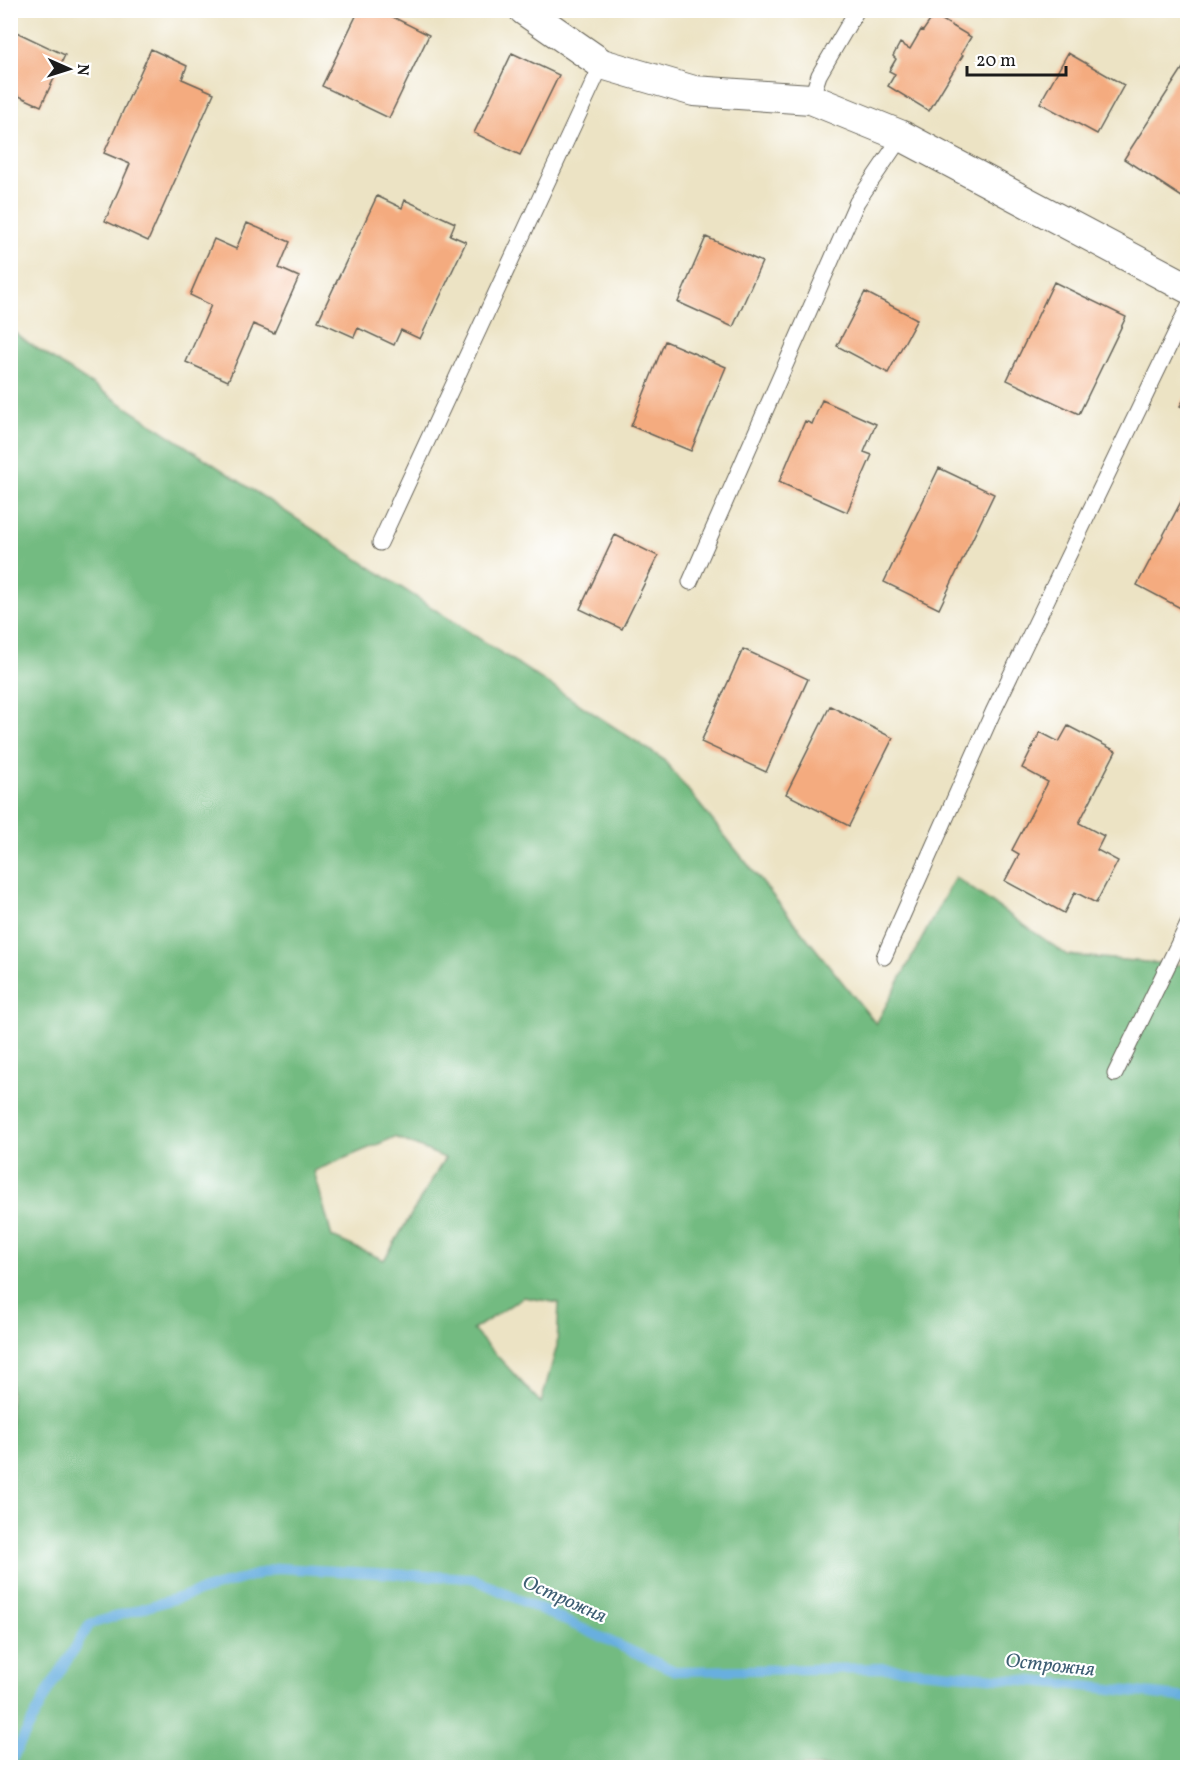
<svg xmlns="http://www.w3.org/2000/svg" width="1198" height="1778" viewBox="0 0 1198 1778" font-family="Vollkorn,serif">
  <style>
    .forest { fill: #73bb81; stroke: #486c4e; stroke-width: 1.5; fill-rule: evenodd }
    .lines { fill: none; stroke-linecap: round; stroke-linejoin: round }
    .stream { stroke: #68afdf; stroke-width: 10 }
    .building { fill: #f4ab7f }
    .service-casing { stroke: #656257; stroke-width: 17 }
    .minor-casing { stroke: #656257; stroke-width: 32 }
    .service { stroke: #fff; stroke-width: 15 }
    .minor { stroke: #fff; stroke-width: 30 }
    .labels { text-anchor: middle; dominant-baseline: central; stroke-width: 4.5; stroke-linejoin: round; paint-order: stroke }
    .water-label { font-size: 20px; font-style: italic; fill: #3e5e74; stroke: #fff }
  </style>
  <rect width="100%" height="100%" fill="#fff"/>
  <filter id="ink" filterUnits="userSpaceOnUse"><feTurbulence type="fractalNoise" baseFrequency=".0167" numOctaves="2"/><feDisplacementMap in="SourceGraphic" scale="12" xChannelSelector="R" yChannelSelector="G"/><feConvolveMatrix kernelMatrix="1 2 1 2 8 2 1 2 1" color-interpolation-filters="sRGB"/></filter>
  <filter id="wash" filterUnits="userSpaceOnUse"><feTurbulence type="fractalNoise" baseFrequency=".008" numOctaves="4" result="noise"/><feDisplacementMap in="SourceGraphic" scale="24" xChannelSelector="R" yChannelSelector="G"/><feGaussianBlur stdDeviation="1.35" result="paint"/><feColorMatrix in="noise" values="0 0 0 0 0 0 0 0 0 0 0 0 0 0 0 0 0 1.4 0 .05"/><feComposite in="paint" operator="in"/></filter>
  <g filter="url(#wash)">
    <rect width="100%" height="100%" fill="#ece3c4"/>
    <!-- forest -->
    <path class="forest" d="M10,329l14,11 639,419 213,265 79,-147 112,78 113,10 7,-4v806h-1176zM395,1137l50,21 -61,102 -52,-23 -18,-66zM523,1297l36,6 -2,43 -16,57 -68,-73z"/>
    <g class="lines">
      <!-- stream -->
      <path class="stream" d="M10,1763l39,-74 41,-65 188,-56 194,10 203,93 211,-3 190,17 112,13"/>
    </g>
    <g id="blocks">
      <!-- building -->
      <path class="building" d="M359,10h20l50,25 -40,83 -67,-32z
        M934,15l37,22 -10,17 2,1 -34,56 -41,-25 7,-12 -6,-3 7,-12 -3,-3 7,-13 10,6 11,-19 2,1z
        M10,29l55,26 -24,51 -31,-14z
        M151,49l36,17 -5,13 32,14 -66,148 -43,-20 25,-57 -26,-11z
        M512,53l47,22 -39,80 -46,-22z
        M1068,53l56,32 -27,49 -57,-31z
        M1188,60v141l-64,-42z
        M377,196l25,12 3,-8 50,23 -5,12 16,7 -46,97 -19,-9 -7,15 -36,-17 -4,9 -36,-16z
        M247,223l43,19 -11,26 20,9 -25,56 -21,-9 -25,57 -42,-19 25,-57 -21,-10 24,-56 22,10z
        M706,237l56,25 -29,65 -55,-25z
        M1054,282l72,35 -47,97 -72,-34z
        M865,292l52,27 -29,54 -51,-27z
        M665,341l61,26 -35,84 -60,-25z
        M1188,393v17l-8,-4z
        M822,400l54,24 -12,28 8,3 -25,57 -68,-30 26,-61 7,3z
        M939,468l55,26 -55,115 -55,-27z
        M1183,498l5,2v112l-51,-27z
        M615,535l43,21 -36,73 -42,-20z
        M743,649l65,30 -42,93 -65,-30z
        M830,706l63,32 -44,88 -63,-32z
        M1068,726l48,25 -37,72 25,13 -7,14 21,11 -22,42 -21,-11 -11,21 -59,-32 14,-27 -7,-4 36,-68 -26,-14 18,-36 19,10z"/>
    </g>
  </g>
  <g filter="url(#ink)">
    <use href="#blocks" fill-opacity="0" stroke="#656257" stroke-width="1.5"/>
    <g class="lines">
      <defs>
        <path id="service" d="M811,99l8,-24 38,-65
          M380,543l222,-479
          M690,582l167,-380 45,-66
          M884,957l109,-245 195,-405
          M1115,1074l73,-150"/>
        <path id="minor" d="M524,10l78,54 92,27 117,8 91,37 286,152"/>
      </defs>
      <!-- service casing -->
      <use href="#service" class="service-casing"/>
      <!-- minor casing -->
      <use href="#minor" class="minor-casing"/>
      <!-- service -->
      <use href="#service" class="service"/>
      <!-- minor -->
      <use href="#minor" class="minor"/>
    </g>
  </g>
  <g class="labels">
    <!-- water labels -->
    <g class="water-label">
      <text transform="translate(564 1600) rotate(24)">Острожня</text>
      <text transform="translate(1050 1666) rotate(6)">Острожня</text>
    </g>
  </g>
  <!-- margin -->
  <rect width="1198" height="1778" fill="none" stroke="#fff" stroke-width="36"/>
  <!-- north arrow -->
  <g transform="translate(69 69) rotate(93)" stroke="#ffffff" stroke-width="4.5" paint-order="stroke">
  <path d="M0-4.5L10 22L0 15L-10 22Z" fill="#1c1c1c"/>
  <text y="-9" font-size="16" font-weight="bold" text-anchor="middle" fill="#1c1c1c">N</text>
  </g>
  <!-- scale -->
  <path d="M967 66v9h99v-9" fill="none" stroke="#1c1c1c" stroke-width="3"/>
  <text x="976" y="66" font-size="18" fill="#1c1c1c" stroke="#ffffff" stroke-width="4.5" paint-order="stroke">20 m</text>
</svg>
